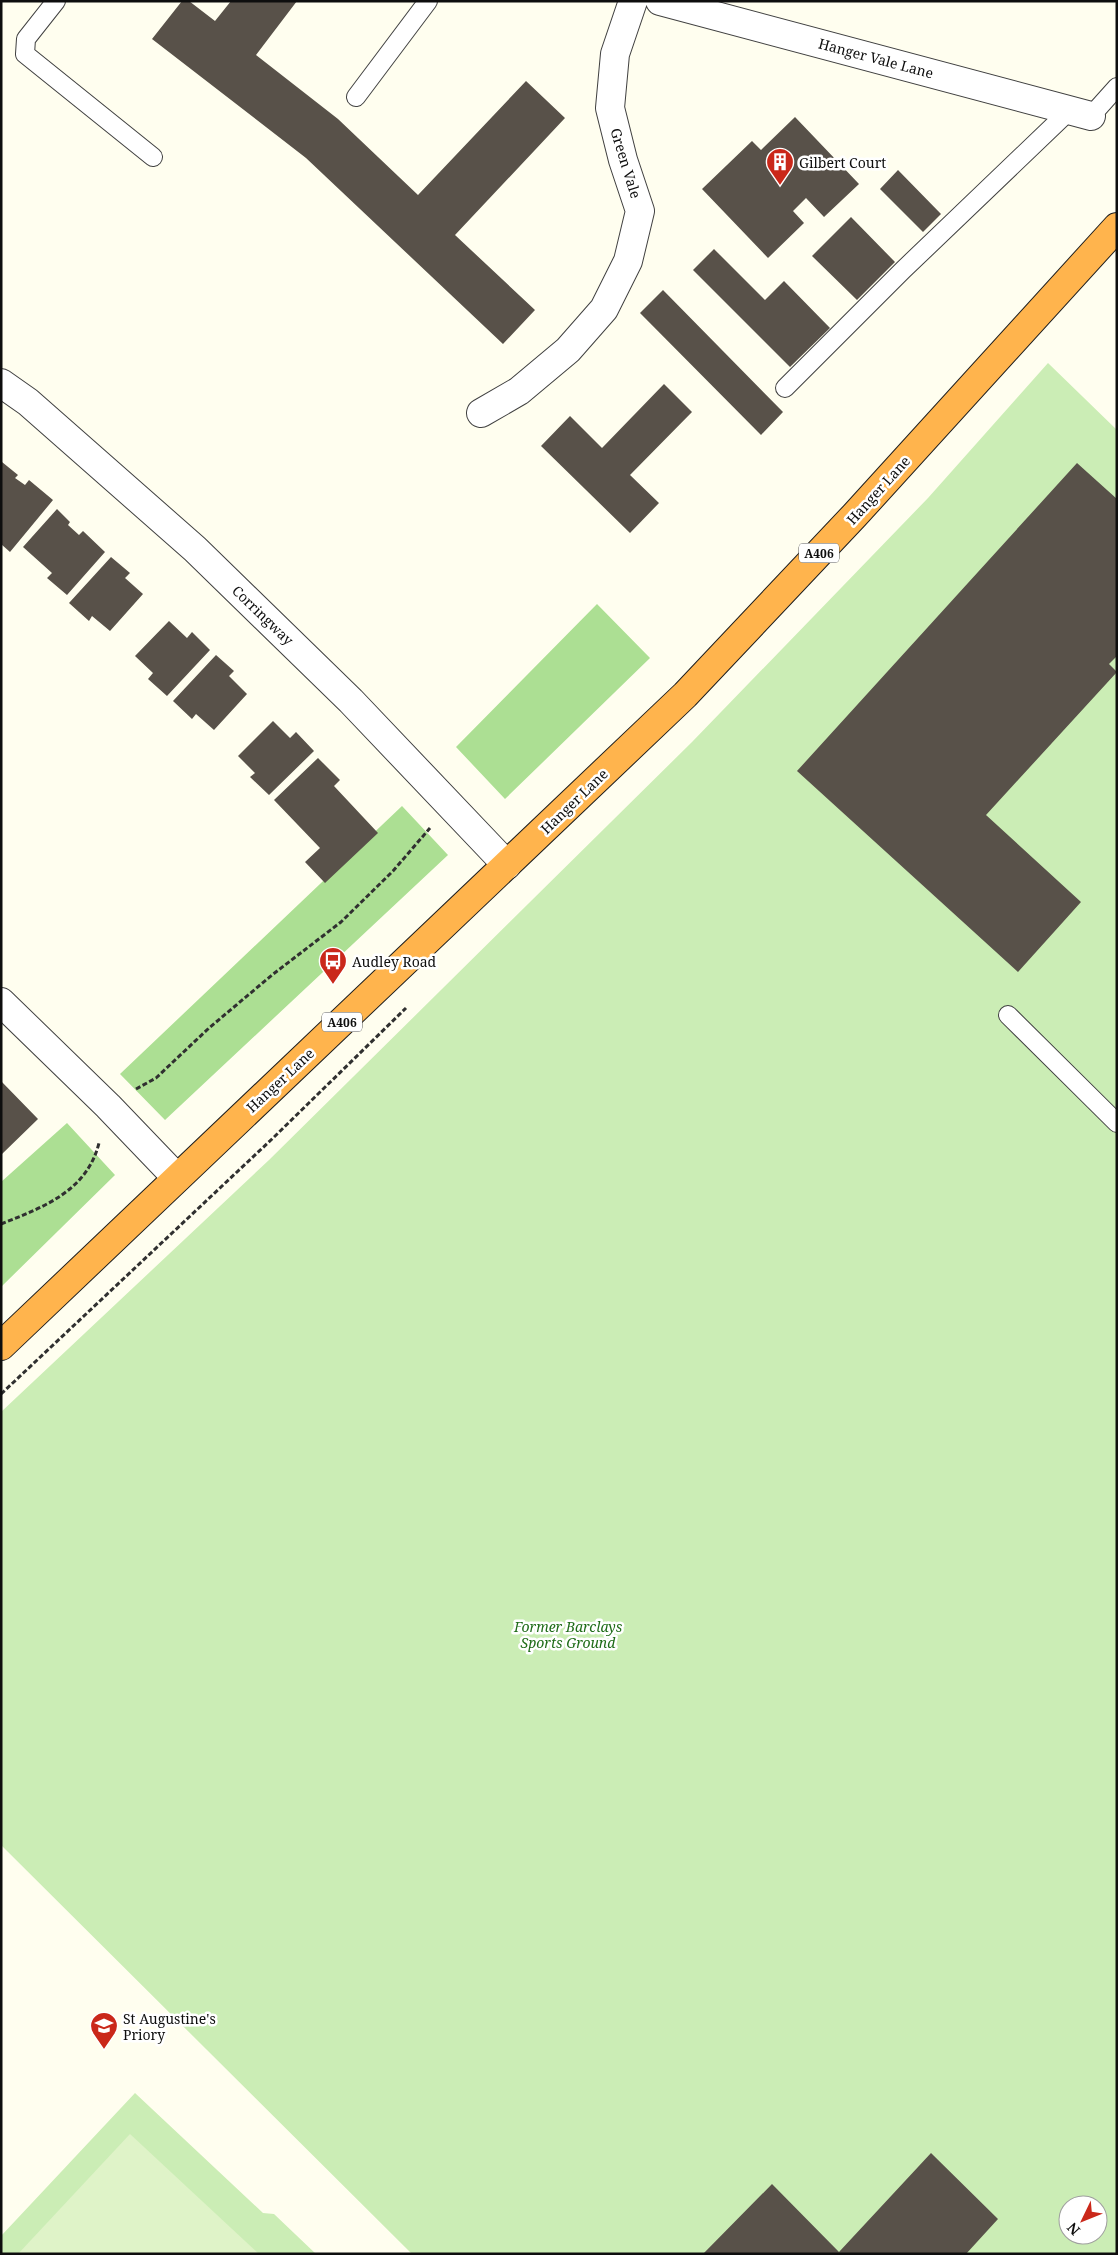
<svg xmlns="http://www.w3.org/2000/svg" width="1118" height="2255" viewBox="0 0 1118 2255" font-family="'Noto Serif',serif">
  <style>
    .green { fill: #cbedb5; fill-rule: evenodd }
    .forest { fill: #acdf93 }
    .pitch { fill: #dff3c8 }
    .building { fill: #585149 }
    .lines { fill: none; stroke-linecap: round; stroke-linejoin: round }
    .lane-casing { stroke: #414141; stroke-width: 20 }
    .street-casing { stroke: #414141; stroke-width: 30 }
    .highway-casing { stroke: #1f1f1f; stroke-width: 30 }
    .path { stroke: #303030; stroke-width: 3; stroke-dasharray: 5 2.5; stroke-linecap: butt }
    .lane { stroke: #fff; stroke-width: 18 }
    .street { stroke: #fff; stroke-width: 28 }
    .highway { stroke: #ffb44d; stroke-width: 28 }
    .labels { text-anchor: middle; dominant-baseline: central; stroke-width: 5; stroke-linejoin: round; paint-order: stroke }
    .shield { fill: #fff; stroke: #565656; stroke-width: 1 }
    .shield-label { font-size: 12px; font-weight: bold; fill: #0e0e0e }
    .street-label { font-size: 14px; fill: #0e0e0e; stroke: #fff }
    .poi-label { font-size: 14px; fill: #0e0e0e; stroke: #fff; text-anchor: start }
    .park-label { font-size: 14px; font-style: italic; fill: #1f6c18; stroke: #fff }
  </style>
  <rect width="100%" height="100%" fill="#fffeef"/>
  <!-- green -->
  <path class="green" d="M1048,363l69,67v1824h-705l-411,-409v-433l268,-252 423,-418 236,-244zM1068,2205h30v30h-30z
    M135,2093l128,120 11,1 42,40h-315v-18z"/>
  <!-- forest -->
  <path class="forest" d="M597,604l53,54 -145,141 -49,-52z
    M402,806l46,49 -283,265 -45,-46z
    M67,1123l48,52 -114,112v-105z"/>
  <!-- pitch -->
  <path class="pitch" d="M130,2134l129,120h-241z"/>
  <!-- building -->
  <path class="building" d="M182,1h7l26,20 16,-20h66l-41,54 82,64 80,76 108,-114 39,37 -110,117 80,75 -32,34 -197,-186 -154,-119z
    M795,117l64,67 -35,33 -18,-19 -13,13 11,12 -36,35 -66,-69 50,-48 9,9z
    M898,170l43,44 -18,18 -43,-43z
    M851,217l44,45 -38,38 -45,-44z
    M714,249l51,51 19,-19 46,47 -40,39 -97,-97z
    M663,290l120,122 -22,23 -121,-122z
    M664,384l28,28 -62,63 29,28 -29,30 -89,-87 29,-30 32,32z
    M2,462l16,13 -3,3 10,7 4,-5 24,20 -43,52 -9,-8z
    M1077,463l40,36v157l-8,8 8,8 -131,143 95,87 -63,70 -221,-201z
    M57,509l13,13 -2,3 11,10 4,-4 22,21 -38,43 -20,-17 5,-5 -29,-26z
    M111,557l19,16 -5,5 18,16 -33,37 -18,-15 -3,5 -20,-18z
    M169,621l18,17 5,-6 18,18 -43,46 -19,-17 5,-6 -18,-17z
    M216,655l18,16 -5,5 18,18 -33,36 -18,-16 -4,5 -19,-18z
    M273,721l17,17 6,-6 18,19 -45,44 -19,-18 5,-4 -17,-17z
    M318,758l22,22 -6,6 44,47 -53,50 -20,-21 15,-14 -46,-48z
    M1,1081l37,38 -37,36z
    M931,2153l67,66 -32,35h-263l69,-70 67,68z"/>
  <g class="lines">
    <defs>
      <path id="lane" d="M56,1l-30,38 -1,15 128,103
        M356,97l72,-96
        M1091,116l26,-29
        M785,388l118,-118 167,-160
        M1008,1015l109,108"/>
      <path id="street" d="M660,1l431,115
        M1,383l27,19 167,147 156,152 156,164
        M481,413l38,-22 49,-41 36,-41 24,-48 12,-50 -17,-51 -13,-52 5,-54 18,-53
        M1,1002l107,104 69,72"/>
      <path id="highway" d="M1,1346l684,-651 169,-179 263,-289"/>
    </defs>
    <!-- lane casing -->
    <use href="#lane" class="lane-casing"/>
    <!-- street casing -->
    <use href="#street" class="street-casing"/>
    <!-- highway casing -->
    <use href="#highway" class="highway-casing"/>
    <!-- path -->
    <path class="path" d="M136,1089l20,-11 53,-50 63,-53 69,-53 52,-51 37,-43
      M1,1224c43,-17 86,-33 98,-81
      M1,1394l271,-255 134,-131"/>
    <!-- lane -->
    <use href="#lane" class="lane"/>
    <!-- street -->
    <use href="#street" class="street"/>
    <!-- highway -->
    <use href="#highway" class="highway"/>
  </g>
  <!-- icons -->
  <defs>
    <symbol id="building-pin" viewBox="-11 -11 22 30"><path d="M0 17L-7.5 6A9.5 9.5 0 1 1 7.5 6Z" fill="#ca281a" stroke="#fff"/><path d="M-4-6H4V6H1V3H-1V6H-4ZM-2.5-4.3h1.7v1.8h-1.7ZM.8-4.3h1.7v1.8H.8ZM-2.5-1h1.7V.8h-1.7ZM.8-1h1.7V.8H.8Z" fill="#fff"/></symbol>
    <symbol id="bus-pin" viewBox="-11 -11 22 30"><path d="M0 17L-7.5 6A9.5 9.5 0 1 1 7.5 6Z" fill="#ca281a" stroke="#fff"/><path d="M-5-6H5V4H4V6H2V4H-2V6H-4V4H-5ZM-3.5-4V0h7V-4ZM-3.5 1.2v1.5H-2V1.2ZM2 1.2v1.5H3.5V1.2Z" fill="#fff"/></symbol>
    <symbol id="school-pin" viewBox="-11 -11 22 30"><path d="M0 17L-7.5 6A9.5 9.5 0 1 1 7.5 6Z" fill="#ca281a" stroke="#fff"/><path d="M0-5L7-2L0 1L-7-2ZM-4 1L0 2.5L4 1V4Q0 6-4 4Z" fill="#fff"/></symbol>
  </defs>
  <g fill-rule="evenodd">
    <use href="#building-pin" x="764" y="146" width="32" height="43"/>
    <use href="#bus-pin" x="317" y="945" width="32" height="43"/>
    <use href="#school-pin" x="88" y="2010" width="32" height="43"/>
  </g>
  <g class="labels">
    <!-- shield labels -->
    <g class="shield">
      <rect x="799" y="543.5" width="40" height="19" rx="4"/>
      <rect x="322" y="1012.5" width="40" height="19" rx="4"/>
    </g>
    <g class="shield-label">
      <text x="819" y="553">A406</text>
      <text x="342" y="1022">A406</text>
    </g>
    <!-- street labels -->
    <g class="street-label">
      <text transform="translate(876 58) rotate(15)">Hanger Vale Lane</text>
      <text transform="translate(626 163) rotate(73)">Green Vale</text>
      <text transform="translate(878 490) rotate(-48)">Hanger Lane</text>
      <text transform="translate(263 615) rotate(44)">Corringway</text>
      <text transform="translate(574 801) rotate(-44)">Hanger Lane</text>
      <text transform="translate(280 1080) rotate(-43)">Hanger Lane</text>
    </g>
    <!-- poi labels -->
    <g class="poi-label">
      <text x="799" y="162">Gilbert Court</text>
      <text x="352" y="961">Audley Road</text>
      <text x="123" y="2018">St Augustine's<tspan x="123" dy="16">Priory</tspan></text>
    </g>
    <!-- park labels -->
    <g class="park-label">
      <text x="568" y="1626">Former Barclays<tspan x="568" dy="16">Sports Ground</tspan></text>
    </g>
  </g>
  <!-- border -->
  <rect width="1118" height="2255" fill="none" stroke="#0e0e0e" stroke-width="5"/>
  <!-- north arrow -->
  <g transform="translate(1083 2220) rotate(227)"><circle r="24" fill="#ffffff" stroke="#9f9f9f"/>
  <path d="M0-4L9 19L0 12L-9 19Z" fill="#ca281a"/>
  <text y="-8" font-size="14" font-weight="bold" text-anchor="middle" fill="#0e0e0e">N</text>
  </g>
</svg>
